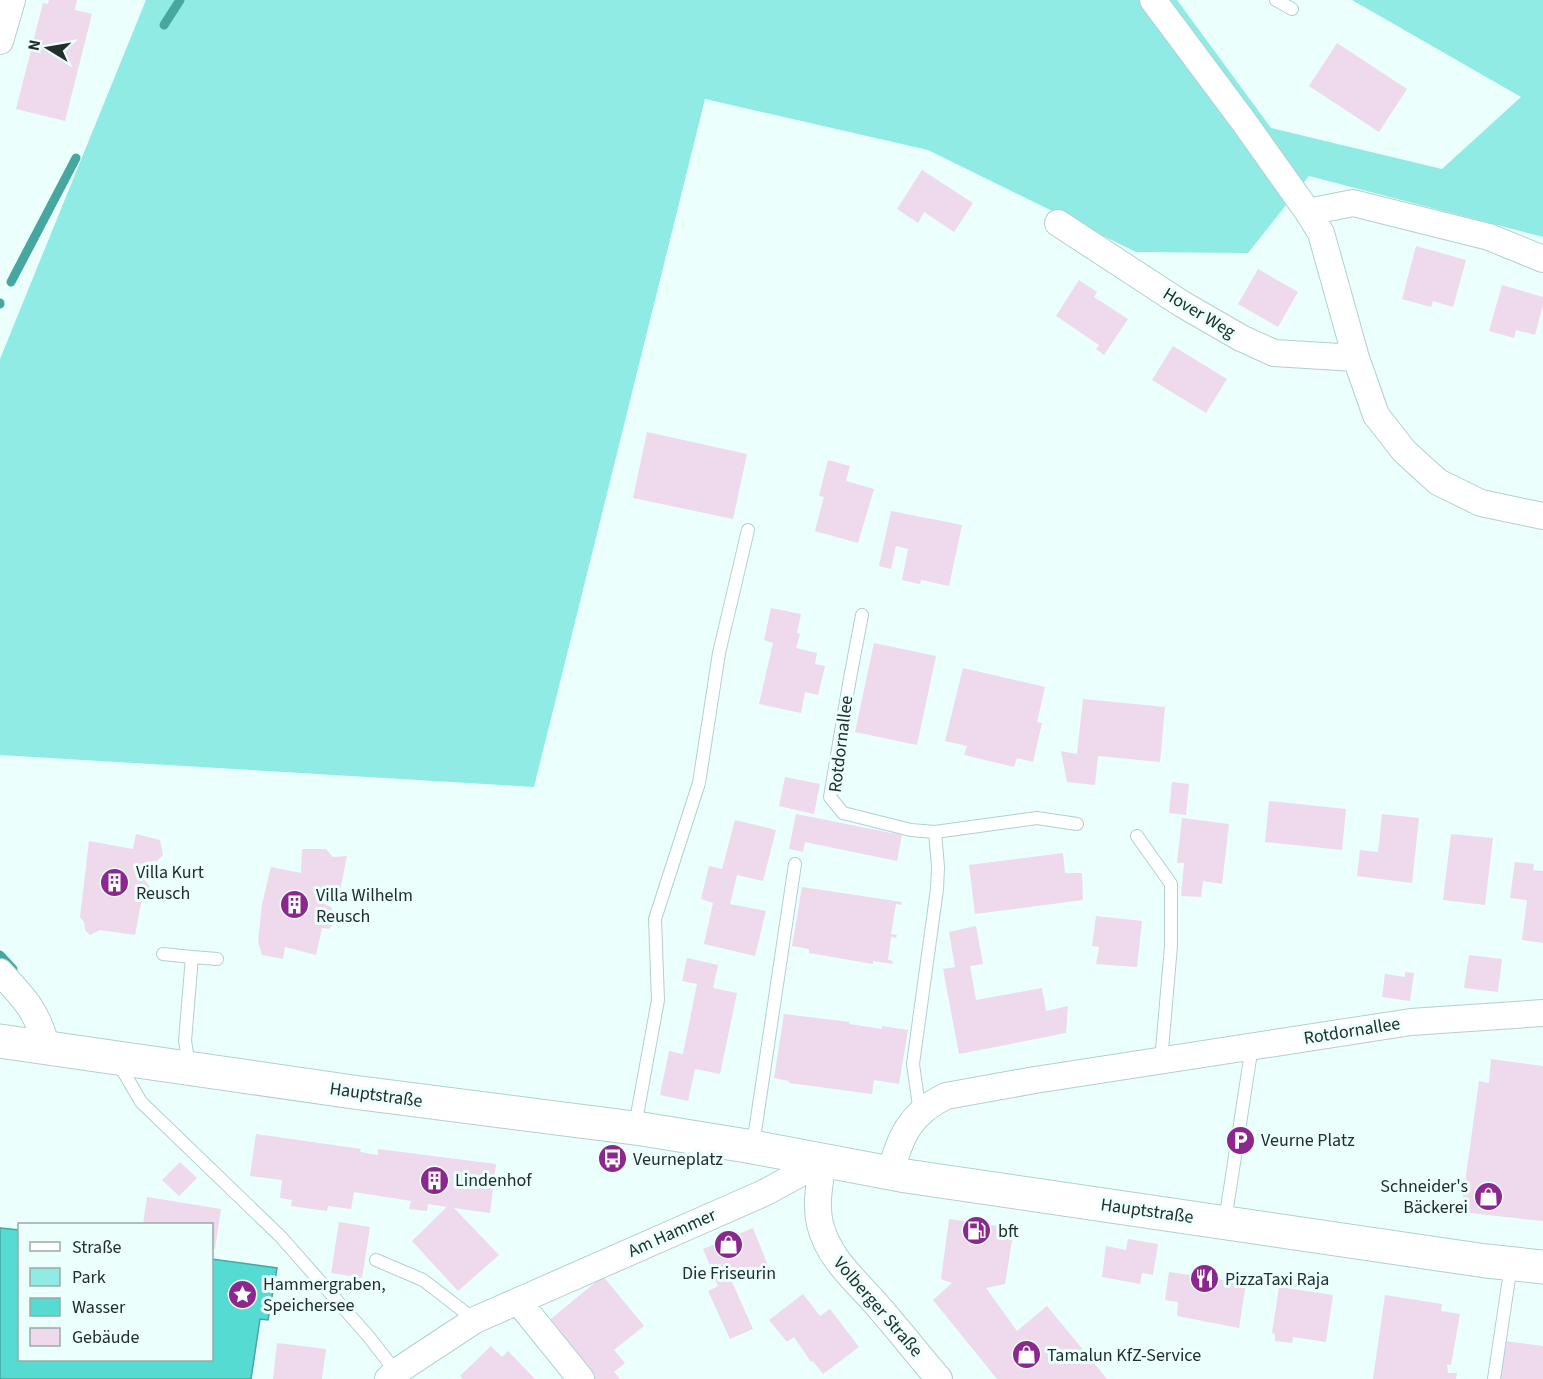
<svg xmlns="http://www.w3.org/2000/svg" width="1543" height="1379" viewBox="0 0 1543 1379" font-family="'Source Sans 3',sans-serif">
  <style>
    .green { fill: #90ebe4 }
    .water { fill: #55dbd2; stroke: #45a7a0; stroke-width: 1.5 }
    .lines { fill: none; stroke-linecap: round; stroke-linejoin: round }
    .stream { stroke: #45a7a0; stroke-width: 9 }
    .building { fill: #eed9ed }
    .lane-casing { stroke: #b0d1cd; stroke-width: 14 }
    .street-casing { stroke: #b0d1cd; stroke-width: 28 }
    .secondary-casing { stroke: #b0d1cd; stroke-width: 35 }
    .lane { stroke: #fff; stroke-width: 12 }
    .street { stroke: #fff; stroke-width: 26 }
    .secondary { stroke: #fff; stroke-width: 33 }
    .labels { text-anchor: middle; dominant-baseline: central; stroke-width: 6; stroke-linejoin: round; paint-order: stroke }
    .street-label { font-size: 18px; fill: #212e2c; stroke: #ebfffd }
    .poi-label { font-size: 18px; fill: #212e2c; stroke: #ebfffd; text-anchor: start }
  </style>
  <rect width="100%" height="100%" fill="#ebfffd"/>
  <!-- green -->
  <path class="green" d="M146,0h1031l94,128 171,41 79,-72 -169,-97h191v237l-234,-61 -61,77 -112,-1 -208,-102 -223,-51 -171,688 -534,-32v-396z"/>
  <!-- water -->
  <path class="water" d="M0,1228l19,2 1,130h192v-101l65,9 -9,52 -8,-1 -9,60h-251z"/>
  <g class="lines">
    <!-- stream -->
    <path class="stream" d="M164,25l16,-25
      M11,282l65,-124
      M0,304v-1
      M0,955l13,14"/>
  </g>
  <!-- building -->
  <path class="building" d="M49,0h28l-2,10 17,4 -27,107 -49,-12 27,-106 5,1z
    M1337,43l70,46 -28,43 -70,-46z
    M922,170l51,33 -19,29 -30,-20 -6,11 -21,-14z
    M1416,246l50,14 -13,47 -20,-6 -2,6 -29,-8z
    M1258,269l40,23 -20,35 -40,-23z
    M1079,280l18,12 -3,5 34,22 -24,36 -8,-6 3,-4 -43,-29z
    M1502,285l41,12v8l-8,30 -19,-5 -2,8 -25,-7z
    M1173,346l54,33 -21,34 -54,-33z
    M647,432l100,22 -14,65 -100,-21z
    M828,460l22,6 -4,15 28,8 -16,54 -43,-12 9,-34 -5,-1z
    M891,511l71,14 -13,61 -28,-6 -1,4 -18,-4 6,-31 -12,-3 -5,23 -12,-3z
    M771,608l30,6 -4,19 3,1 -4,14 21,5 -2,11 10,2 -7,29 -13,-3 -4,21 -42,-9 14,-61 -9,-3z
    M874,643l62,13 -19,89 -62,-13z
    M963,668l82,19 -8,35 5,1 -9,39 -16,-4 -3,9 -50,-12 3,-9 -22,-5z
    M1083,699l82,8 -5,55 -62,-6 -3,29 -28,-3 -6,-31 16,3z
    M785,777l35,7 -6,30 -35,-8z
    M1172,782l17,2 -3,31 -17,-2z
    M1269,801l77,8 -4,41 -77,-8z
    M796,814l106,21 -5,26 -92,-19 -2,10 -14,-3z
    M1382,814l37,4 -7,65 -55,-7 3,-26 18,2z
    M1182,818l47,6 -7,60 -19,-3 -2,16 -20,-1 3,-33h-7z
    M735,820l41,10 -13,51 -26,-6 -7,29 36,7 -11,45 -51,-12 9,-41 -12,-4 8,-33 13,3z
    M136,834l24,6 3,15 -6,6 -12,1 -2,16 7,9v7l-8,4 -7,37 -35,-5 -10,5 -5,-5 -1,-8 -4,-5 9,-76 44,8z
    M1451,834l42,4 -8,67 -42,-5z
    M302,849h24l7,8 14,-1 -7,35 -12,-2 -5,14 8,4 3,7v9l-5,6 -7,-1 -6,27 -31,-8 -2,12 -21,-4 -4,-13 4,-38 9,-37 30,6z
    M1063,853l2,20h17l1,27 -108,14 -6,-49z
    M1515,862l19,2 -1,6 10,1v72l-21,-3 5,-40 -17,-2z
    M802,887l100,15 -1,3 -5,-1 -5,30 6,1 -1,3 -5,-1 -3,23 5,1 -1,3 -19,-3v3l-64,-11v-4l-17,-3z
    M1096,916l46,5 -5,46 -41,-3 3,-17 -7,-1z
    M976,926l7,38 -13,2 6,34 66,-12 4,23 22,-5 -2,27 -107,21 -16,-85 12,-2 -6,-35z
    M1469,955l33,4 -4,33 -34,-4z
    M687,958l31,7 -5,23 24,5 -17,81 -25,-5 -7,32 -28,-6 9,-44 14,3 14,-70 -15,-3z
    M1405,972l9,1 -4,28 -28,-4 3,-23 20,3z
    M784,1014l66,8 -1,2 33,5v-3l26,4 -9,54 -25,-4 -2,14 -83,-11v-2l-15,-3z
    M1491,1059l52,7v155l-82,-9 18,-131 10,2z
    M256,1134l105,15 -1,3 18,3v-6l118,15 -6,49 -36,-5 45,47 -41,36 -46,-50 35,-34 -19,-3 -1,7 -18,-2 2,-8 -57,-9 -3,17 -23,-3 -1,5 -36,-5 1,-6 -12,-2 2,-18 -32,-4z
    M180,1162l17,16 -18,18 -17,-16z
    M147,1197l74,12 -6,40h-3v-25h-69z
    M949,1219l65,9 -9,56 -19,4 31,43 30,-25 60,73h-110l-64,-79 19,-17 -11,-4z
    M339,1222l31,5 -8,51 -31,-5z
    M753,1228l16,40 -37,14 21,47 -23,10 -22,-48 10,-5 -15,-37z
    M1128,1239l30,5 -5,31 -11,-2 -2,11 -38,-7 4,-31 20,4z
    M1169,1272l77,11 -7,45 -62,-12 1,-14 -13,-2z
    M603,1276l41,50 -30,24 11,13 -11,9 6,7h-28l-46,-56z
    M1279,1287l54,8 -7,47 -33,-5 -1,6 -17,-2v-7l-3,-1z
    M803,1294l17,22 10,-7 29,38 -36,27 -10,-13 -2,1 -17,-25 -7,5 -18,-22z
    M1385,1295l57,9 -1,7 19,3 -9,51 -4,-1 1,9h9l-1,6h-83z
    M1504,1341l39,5v33h-45z
    M277,1343l49,6 -4,30h-49z
    M491,1346l11,11 6,-6 27,28h-72l-3,-3z"/>
  <g class="lines">
    <defs>
      <path id="lane" d="M1276,0l16,9
        M862,615l-12,63 -20,119 13,16 68,17 24,2 3,35 -1,22 -24,175 7,49
        M935,832l102,-14 40,6
        M1137,836l34,48v62l-10,115
        M163,954l29,3
        M119,1064l22,38 140,135 88,100 27,35
        M189,1065l-4,-24 7,-84 25,2
        M635,1126l23,-126 -3,-81 44,-136 20,-130 29,-123
        M753,1145l42,-281
        M1225,1221l27,-175
        M376,1260l47,20 52,40
        M1494,1379l17,-114"/>
      <path id="street" d="M1153,0l91,122 64,90 13,21 35,125 20,57 28,36 34,31 43,21 62,13
        M0,41l12,-41
        M1308,212l45,-9 136,34 54,22
        M1058,223l124,81 59,34 33,15 82,5
        M0,972c26,28 37,39 47,76
        M823,1161c-3,21 -8,43 -3,63 9,37 40,60 63,88 19,22 37,45 56,67
        M890,1173c11,-37 19,-59 56,-77l89,-16 376,-58 132,-9
        M518,1301l63,78
        M388,1379l8,-7 79,-52 289,-127 59,-32"/>
      <path id="secondary" d="M0,1041l353,51 289,37 111,18 153,29 580,85 57,6"/>
    </defs>
    <!-- lane casing -->
    <use href="#lane" class="lane-casing"/>
    <!-- street casing -->
    <use href="#street" class="street-casing"/>
    <!-- secondary casing -->
    <use href="#secondary" class="secondary-casing"/>
    <!-- lane -->
    <use href="#lane" class="lane"/>
    <!-- street -->
    <use href="#street" class="street"/>
    <!-- secondary -->
    <use href="#secondary" class="secondary"/>
  </g>
  <!-- icons -->
  <defs>
    <symbol id="building-disc" viewBox="-11 -11 22 22"><circle r="9.5" fill="#8c278f" stroke="#ebfffd"/><path d="M-4-6H4V6H1V3H-1V6H-4ZM-2.5-4.3h1.7v1.8h-1.7ZM.8-4.3h1.7v1.8H.8ZM-2.5-1h1.7V.8h-1.7ZM.8-1h1.7V.8H.8Z" fill="#fff"/></symbol>
    <symbol id="parking-disc" viewBox="-11 -11 22 22"><circle r="9.5" fill="#8c278f" stroke="#ebfffd"/><path d="M-3.5-5.5H1a3.5 3.5 0 0 1 0 7H-1V5.5H-3.5ZM-1-3.4V-.6H.8a1.4 1.4 0 0 0 0-2.8Z" fill="#fff"/></symbol>
    <symbol id="bus-disc" viewBox="-11 -11 22 22"><circle r="9.5" fill="#8c278f" stroke="#ebfffd"/><path d="M-5-6H5V4H4V6H2V4H-2V6H-4V4H-5ZM-3.5-4V0h7V-4ZM-3.5 1.2v1.5H-2V1.2ZM2 1.2v1.5H3.5V1.2Z" fill="#fff"/></symbol>
    <symbol id="shop-disc" viewBox="-11 -11 22 22"><circle r="9.5" fill="#8c278f" stroke="#ebfffd"/><path d="M-5-2.5h2.3a2.7 3.5 0 0 1 5.4 0H5L5.5 6h-11ZM-1.5-2.5h3a1.5 2.3 0 0 0-3 0Z" fill="#fff"/></symbol>
    <symbol id="fuel-disc" viewBox="-11 -11 22 22"><circle r="9.5" fill="#8c278f" stroke="#ebfffd"/><path d="M-5.5-6h7V0h2V4h1.3V-2.5L3-4.5l.8-.8L6-3V5H2.5V1h-1V6h-7ZM-4.2-4.7v3.2H.2V-4.7Z" fill="#fff"/></symbol>
    <symbol id="restaurant-disc" viewBox="-11 -11 22 22"><circle r="9.5" fill="#8c278f" stroke="#ebfffd"/><path d="M-5-6h1v4h1v-4h1v4h1v-4h1v5L-1.5 .5V6h-2V.5L-5-1ZM5-6V6H3V1.5H1.5Q1.5-4 5-6Z" fill="#fff"/></symbol>
    <symbol id="sight-disc" viewBox="-11 -11 22 22"><circle r="9.5" fill="#8c278f" stroke="#ebfffd"/><path d="M0-6L1.8-2.2L6-1.7L2.9 1.2L3.7 5.4L0 3.3L-3.7 5.4L-2.9 1.2L-6-1.7L-1.8-2.2Z" fill="#fff"/></symbol>
  </defs>
  <g fill-rule="evenodd">
    <use href="#building-disc" x="98" y="866" width="33" height="33"/>
    <use href="#building-disc" x="278" y="888" width="33" height="33"/>
    <use href="#parking-disc" x="1224" y="1124" width="33" height="33"/>
    <use href="#bus-disc" x="596" y="1142" width="33" height="33"/>
    <use href="#building-disc" x="418" y="1164" width="33" height="33"/>
    <use href="#shop-disc" x="1472" y="1180" width="33" height="33"/>
    <use href="#fuel-disc" x="960" y="1214" width="33" height="33"/>
    <use href="#shop-disc" x="712" y="1228" width="33" height="33"/>
    <use href="#restaurant-disc" x="1188" y="1262" width="33" height="33"/>
    <use href="#sight-disc" x="226" y="1278" width="33" height="33"/>
    <use href="#shop-disc" x="1010" y="1338" width="33" height="33"/>
  </g>
  <g class="labels">
    <!-- street labels -->
    <g class="street-label">
      <text transform="translate(1199 313) rotate(31)">Hover Weg</text>
      <text transform="translate(841 744) rotate(-83)">Rotdornallee</text>
      <text transform="translate(1352 1031) rotate(-9)">Rotdornallee</text>
      <text transform="translate(376 1095) rotate(8)">Hauptstraße</text>
      <text transform="translate(1147 1211) rotate(8)">Hauptstraße</text>
      <text transform="translate(672 1233) rotate(-24)">Am Hammer</text>
      <text transform="translate(878 1307) rotate(49)">Volberger Straße</text>
    </g>
    <!-- poi labels -->
    <g class="poi-label">
      <text x="136" y="872">Villa Kurt<tspan x="136" dy="21">Reusch</tspan></text>
      <text x="316" y="895">Villa Wilhelm<tspan x="316" dy="21">Reusch</tspan></text>
      <text x="1261" y="1140">Veurne Platz</text>
      <text x="633" y="1159">Veurneplatz</text>
      <text x="455" y="1180">Lindenhof</text>
      <text x="1468" y="1186" text-anchor="end">Schneider's<tspan x="1468" dy="21">Bäckerei</tspan></text>
      <text x="998" y="1231">bft</text>
      <text x="729" y="1273" text-anchor="middle">Die Friseurin</text>
      <text x="1225" y="1279">PizzaTaxi Raja</text>
      <text x="263" y="1284">Hammergraben,<tspan x="263" dy="21">Speichersee</tspan></text>
      <text x="1047" y="1355">Tamalun KfZ-Service</text>
    </g>
  </g>
  <!-- legend -->
  <rect x="18" y="1223" width="195" height="138" fill="#ebfffd" stroke="#9aaba9" stroke-width="1.5"/>
  <rect x="30" y="1242" width="30" height="9" fill="#ffffff" stroke="#9aaba9" stroke-width="1.5"/>
  <text x="72" y="1253" font-size="18" fill="#212e2c">Straße</text>
  <rect x="30" y="1268" width="30" height="18" fill="#90ebe4" stroke="#9aaba9" stroke-width="1.5"/>
  <text x="72" y="1283" font-size="18" fill="#212e2c">Park</text>
  <rect x="30" y="1298" width="30" height="18" fill="#55dbd2" stroke="#9aaba9" stroke-width="1.5"/>
  <text x="72" y="1313" font-size="18" fill="#212e2c">Wasser</text>
  <rect x="30" y="1328" width="30" height="18" fill="#eed9ed" stroke="#9aaba9" stroke-width="1.5"/>
  <text x="72" y="1343" font-size="18" fill="#212e2c">Gebäude</text>
  <!-- north arrow -->
  <g transform="translate(48 48) rotate(281)" stroke="#ebfffd" stroke-width="4.5" paint-order="stroke">
  <path d="M0-4.5L10 22L0 15L-10 22Z" fill="#212e2c"/>
  <text y="-9" font-size="16" font-weight="bold" text-anchor="middle" fill="#212e2c">N</text>
  </g>
</svg>
